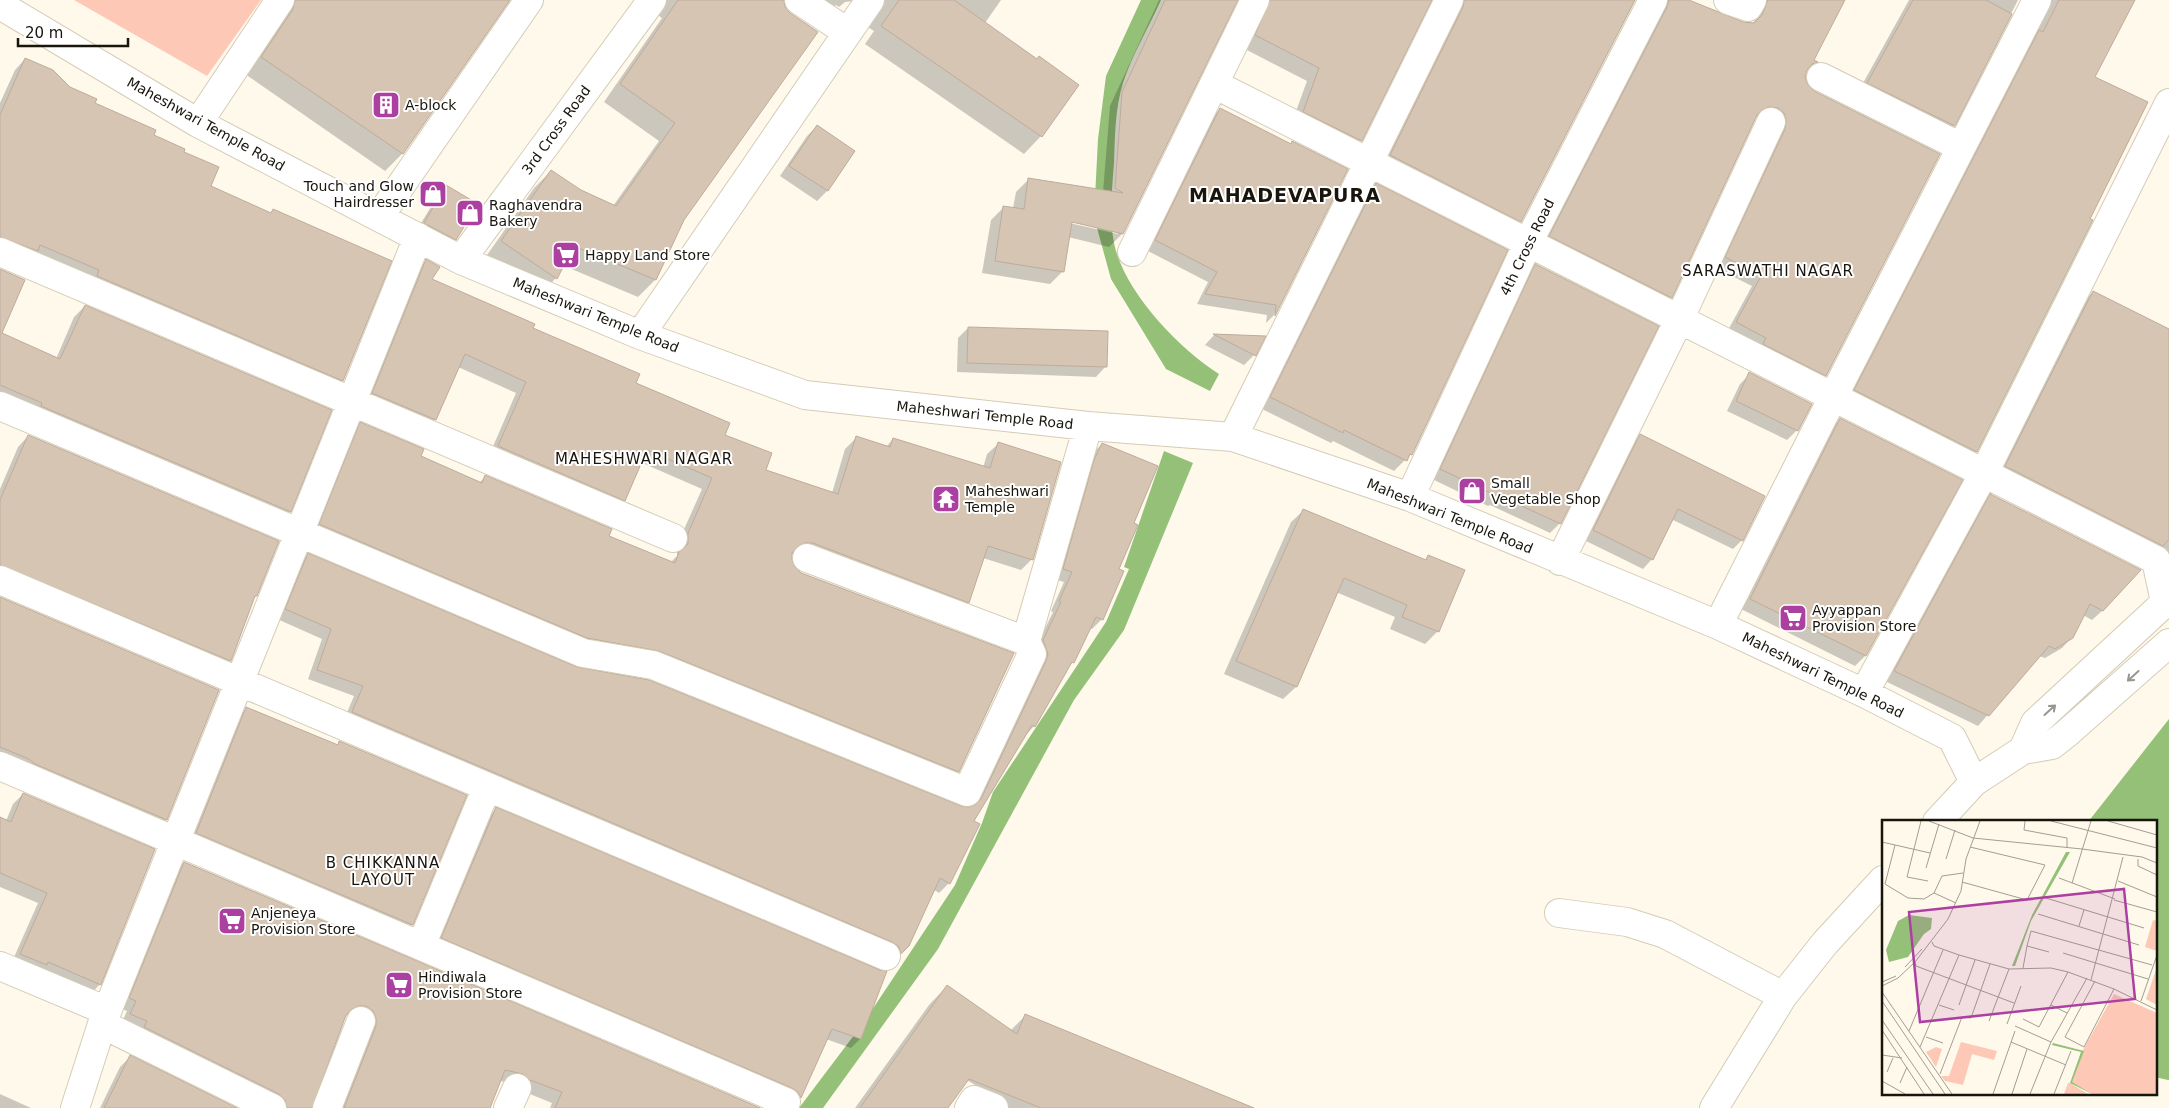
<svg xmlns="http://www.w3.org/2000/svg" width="2169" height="1108" viewBox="0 0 2169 1108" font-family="'DejaVu Sans',sans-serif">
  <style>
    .green { fill: #fdc8b5 }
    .water { fill: #94c078 }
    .shadow { fill: #0003; fill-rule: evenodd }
    .building { fill: #d7c5b4; stroke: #beab9b }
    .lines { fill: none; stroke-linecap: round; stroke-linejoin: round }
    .minor-casing { stroke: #d5ccb6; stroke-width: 30 }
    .minor { stroke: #fff; stroke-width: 28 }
    .oneway { stroke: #979692 }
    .labels { text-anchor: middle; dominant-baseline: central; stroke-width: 4; stroke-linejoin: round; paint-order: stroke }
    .poi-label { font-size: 14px; fill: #18150d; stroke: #fff; text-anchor: start }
    .street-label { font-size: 14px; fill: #18150d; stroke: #fff }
    .neighbourhood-label { font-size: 15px; letter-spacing: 1px; fill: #18150d; stroke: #fff }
    .district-label { font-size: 19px; font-weight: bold; letter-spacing: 1px; fill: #18150d; stroke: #fff }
    .inset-road { fill: none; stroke: #a29e92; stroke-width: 1 }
    .view { fill: #ac40a1; fill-opacity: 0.15; stroke: #ac40a1; stroke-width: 2.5 }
    .inset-edge { fill: none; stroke: #18150d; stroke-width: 2.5 }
  </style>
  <rect width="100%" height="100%" fill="#fef9eb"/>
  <!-- green -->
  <path class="green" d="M74,0h187l-54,76z"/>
  <!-- water -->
  <path class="water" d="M1141,0h20c-12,27 -29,55 -38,83 -8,26 -8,53 -9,80 -2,27 -6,65 3,91 14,44 63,95 102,120l-9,17 -44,-22 -55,-90 -17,-62 4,-78 8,-63z
    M1164,451l29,12 -69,167 -50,70 -136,249 -115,159h-24l65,-86 91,-137 27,-62 11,-31 113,-170 23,-53 -5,-2z
    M2169,719v361h-1l-13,-3v-255h-67z"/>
  <!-- shadow -->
  <path class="shadow" d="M291,0h219l-108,154 -17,17 -140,-97z
    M636,0h365l-16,23 56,113 -17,18 -159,-110 9,-13 -8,-5 -12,-25 -9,1 -6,5 -3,-2 -18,17 -28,-18 -7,-3 -128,279 -17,17 -76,-32 -6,13 -17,17 -54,-37 49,-70 17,-17 29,20 33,15 46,-65 -55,-39 58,-84z
    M1159,0h77l-114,234 -13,13 -41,-10 -5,34 -13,13 -68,-11 9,-53 13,-13 9,1 3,-16 13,-13 74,13 7,-86zM1066,220l52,12v2l-53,-12z
    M1251,0h179l-69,140 -13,13 -57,-28 16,-44 -64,-33z
    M1445,0h190l-115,221 -13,13 -129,-66z
    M1668,0h18l29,10 7,6 21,7 9,1 4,-5 2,-10 4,-9h81l-30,60 3,2 -11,10 -1,5 21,298 -10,10 -88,-53 25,-46 -36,-18 52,-150 -10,-2 -4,1 -83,180 -10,10 -121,-61 122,-241z
    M1909,0h109l-64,126 -11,10 -86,-42z
    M2036,0h98l-40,77 -118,374 -11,11 -121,-61z
    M25,59l68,45 89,48 27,35 61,27 3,-3 69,169 -10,11 -332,-141v-147l15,-33z
    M1220,109l70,36 56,25 -72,145 -8,8 1,-8 -70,-11 11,-22 -62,-32 64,-131z
    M817,126l37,25 -27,40 -10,10 -37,-25 27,-40z
    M1376,185l35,269 -17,17 -61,-30 -2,2 -71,-35 105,-212z
    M447,187l8,52 -10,10 -30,-16 22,-36z
    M426,261l5,19 100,49 103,55 89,51 42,35 67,23 13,-44 11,-11 30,9 7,-8 90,29 4,-14 11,-10 34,115 -11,11 -38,-12 -15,44 -11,11 -156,-59h-10l-1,6 4,8 164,203 -11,11 -371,-134 -267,-113 41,-100 11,-11 59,33 59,26 6,-6 122,60 64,25 6,-6v-11l25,-56 -62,-27 -16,38 -11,11 -125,-53 28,-65 -58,-26 -23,53 -11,11 -62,-27 53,-132z
    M1536,265l24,258 -10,10 -60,-28 -2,1 -56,-27 94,-204z
    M2093,292l76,37v232l-180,-78 87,-174z
    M85,306l245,105 -40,100 -11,11 -279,-122v-66l56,25 18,-42z
    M968,328l138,38 -10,11 -139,-5 1,-34z
    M1214,335l50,2 -10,18 -10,10 -39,-20z
    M1750,374l47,56 -10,10 -60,-29 13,-27z
    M1840,419l25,237 -10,10 -114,-57 89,-180z
    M1641,435l101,105 -9,9 -62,-30 -19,40 -9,10 -59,-29 47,-96z
    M28,436l228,160 -4,3 -22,61 -10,10 -220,-93v-88l18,-42z
    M1102,444l30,80 -30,95 -10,10 -2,-1 -17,34 -7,7 -32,57 -9,10 -52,86 -24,61 -10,10 -6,-4 -25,56 -17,17 -548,-240 11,-26 -46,-17 14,-40 -45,-20 21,-54 10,-10 269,114 384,139 12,-1 64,-135 -3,-21 19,-39 -2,-1 13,-29 -10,-3 38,-125z
    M1991,495l112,115 -11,10 -9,-5 -11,22 -10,11 -17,10 -6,-2 -61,70 -93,-45 96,-176z
    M1304,510l120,51 4,-5 35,15 -25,60 -13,13 -35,-15 5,-12 -59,-25 -40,95 -13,12 -59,-25 67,-152z
    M0,598l218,93 -52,129 -10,10 -156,-67z
    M246,709l90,37 4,-4 125,54 -53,129 -11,10 -215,-92 50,-124z
    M23,794l77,190 -10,11 -79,-31 27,-61 -38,-16v-69l6,3 7,-17z
    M496,809l389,163 -25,67 -9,9 -25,-9 -24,53 -9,9 -360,-154 54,-129z
    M184,863l573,245h-207l2,-5 -32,-13 -8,-7 -12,-2 -11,27h-151l18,-92 -9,-1 -2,1 -35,92h-37l-152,-84 6,-13 -7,-3 54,-135z
    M947,986l63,45 15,-15 229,92h-278l-9,-4 8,-19 -8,-5 -20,28h-92l74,-103z
    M130,1057l104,51h-134l20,-41z
    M0,1094l31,14h-31z"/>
  <!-- building -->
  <path class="building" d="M295,0h215l-107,154 -142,-97 32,-48z
    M678,0h106l1,7 5,6 28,19 -134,188 -28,60 -82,-34 -17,33 -56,-38 50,-71 30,20 35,16 59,-83 -55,-39z
    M899,0h55l83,59 2,-3 40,29 -37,52 -161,-111z
    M1165,0h73l-115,234 -51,-12 -8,50 -69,-11 8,-55 21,3 4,-31 95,15 -8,-5 7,-96z
    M1270,0h162l-70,141 -59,-29 16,-44 -64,-33z
    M1464,0h171l-114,222 -131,-67 73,-148z
    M1669,0h20l54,22 11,1 8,-8 6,-15h77l-31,60 4,2 -6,2 -5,6 -2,7 3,8 6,6 126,63 -114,222 -63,-32 3,-6 -30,-16 25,-46 -36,-19 60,-128 1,-9 -2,-7 -6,-5 -9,-1 -7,3 -5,5 -85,183 -123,-62 118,-229z
    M1913,0h73l26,14 -57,112 -88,-43z
    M2059,0h76l-40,77 53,25 -58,117 3,1 -116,232 -123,-62 185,-360 4,2z
    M25,58l28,12 17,17 27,12 -2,4 61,27 -2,5 31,14 -1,3 35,15 -8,19 60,27 2,-4 119,52 -49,120 -246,-105 2,-6 -59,-25 -2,6 -38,-14v-122z
    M1220,108l71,36 1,-3 56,28 -73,147 1,-11 -71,-11 12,-22 -62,-32z
    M817,125l38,26 -27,40 -39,-25z
    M1376,183l132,67 -96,205 -2,-1 -3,7 -63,-31 -1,3 -73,-36z
    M446,185l32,19 -22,36 -32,-17z
    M426,259l14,8 -8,12 103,45 -2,4 107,46 -4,9 94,40 -5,12 47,18 -6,17 72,24 18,-58 34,11 3,-9 97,30 8,-26 63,20 -28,98 -45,-14 -19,57 -156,-60h-8l-7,3 -6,7v7l3,7 6,6 213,80 -55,119 -300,-121 -72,-13 -268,-114 41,-102 64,27 -3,7 61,27 3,-8 127,54 -3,7 66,27 4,-11 9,-8v-11l24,-55 -65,-28 -22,51 -127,-55 28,-64 -61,-28 -29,66 -64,-27z
    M1535,264l124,62 -98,198 -61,-28 -1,1 -59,-28z
    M0,269l25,11 -23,53 58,26 25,-54 247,105 -41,102 -250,-106 1,-3 -42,-18z
    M2093,291l76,38v210l-6,7 -158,-80z
    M968,327l140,4 -1,36 -140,-4z
    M1213,334l53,2 -10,20z
    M1749,372l63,32 -14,27 -62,-30z
    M1840,418l123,62 -97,176 -116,-57z
    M1640,434l125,62 -22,45 -65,-32 -25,51 -60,-30z
    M28,435l251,106 -22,55h-2l-24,65 -231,-96v-65z
    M1102,443l56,23 -24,57 4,2 -19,44 5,2 -21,49 -7,-3 -22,46 -2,-1 -37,65 -3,-2 -58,96 6,3 -30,60 -10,-6 -31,68 -8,8 -2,-7 -7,-5 -540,-230 11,-26 -46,-16 14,-41 -46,-20 23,-56 269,114 72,13 312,126 8,1 7,-3 5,-5 65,-138 2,-7 -5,-14 18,-38 -2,-1 13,-29 -9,-3 31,-109z
    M1990,494l151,76 -38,41 -13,-7 -17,34 -18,11 -6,-3 -60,70 -95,-45z
    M1303,509l123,51 2,-5 37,15 -26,62 -37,-15 5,-12 -63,-27 -47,109 -61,-26z
    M0,597l219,93 -52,130 -132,-56 -6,-5 -29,-12z
    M246,707l92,38 1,-4 128,54 -54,130 -217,-92z
    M23,793l132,56 -54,136 -53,-23 -1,3 -27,-11 27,-61 -47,-20v-56l11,5z
    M496,807l384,163 7,1 -26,68 -29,-10 -31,69 -3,-6 -6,-4 -351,-150z
    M184,862l231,98 345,148h-205l7,-16 -32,-12 -7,-6 -18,-4 -15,38h-146l32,-82v-8l-3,-7 -7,-5h-7l-7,3 -6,6 -34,93h-25l-2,-8 -6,-6 -135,-67 3,-6 -17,-7 6,-13 -7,-3z
    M947,985l70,49 8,-20 229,94h-213l-72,-29 -21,29h-88z
    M130,1055l107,53h-133z"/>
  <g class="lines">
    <defs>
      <path id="minor" d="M799,0l48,32
        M1728,0l20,7 4,-7
        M0,5l198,118 263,137 179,75 165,60 283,31 145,11 177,60 308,128 146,68 88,45 22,44
        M1821,77l140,70
        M1214,84l942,476 9,42
        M198,123l82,-123
        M379,217l150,-217
        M0,252l673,286
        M1132,252l123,-252
        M461,260l191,-260
        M640,335l230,-335
        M0,406l583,247 70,12 314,127 65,-138 -6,-13
        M1233,437l216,-437
        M1410,497l118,-254 125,-243
        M807,558l219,83 62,-215
        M1560,561l119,-241 92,-198
        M0,580l886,376
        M1718,625l115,-228 204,-397
        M1864,693l120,-220 185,-370
        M2023,750l29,-5 14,-11 103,-91
        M0,766l786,336
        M1937,822l37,-40 49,-32 12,-27 134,-124
        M1559,913l68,9 38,12 118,62
        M421,946l66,-159
        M0,966l107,45
        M102,1024l170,84
        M75,1108l27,-84 316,-787
        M327,1108l34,-87
        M508,1108l9,-20
        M969,1108l5,-8 20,8
        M1714,1108l69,-112 42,-53 58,-63"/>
    </defs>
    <!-- minor casing -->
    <use href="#minor" class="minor-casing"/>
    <!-- minor -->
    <use href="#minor" class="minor"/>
  </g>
  <!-- one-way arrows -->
  <defs><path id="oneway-shaft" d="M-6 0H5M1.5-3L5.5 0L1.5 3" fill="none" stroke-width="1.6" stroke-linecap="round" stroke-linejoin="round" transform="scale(1.25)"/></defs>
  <g class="oneway">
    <use href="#oneway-shaft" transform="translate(2133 676) rotate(138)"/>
    <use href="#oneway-shaft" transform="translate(2050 710) rotate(-42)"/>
  </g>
  <!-- icons -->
  <defs>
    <symbol id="building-square" viewBox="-11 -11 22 22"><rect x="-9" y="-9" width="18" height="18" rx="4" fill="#ac40a1" stroke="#fff"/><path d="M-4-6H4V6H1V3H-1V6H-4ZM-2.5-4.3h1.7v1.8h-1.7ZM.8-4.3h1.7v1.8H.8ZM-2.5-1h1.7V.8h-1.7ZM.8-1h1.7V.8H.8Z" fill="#fff"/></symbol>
    <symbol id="shop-square" viewBox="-11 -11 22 22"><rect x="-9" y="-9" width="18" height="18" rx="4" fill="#ac40a1" stroke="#fff"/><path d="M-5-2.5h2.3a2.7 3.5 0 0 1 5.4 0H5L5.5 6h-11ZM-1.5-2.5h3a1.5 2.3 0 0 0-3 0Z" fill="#fff"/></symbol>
    <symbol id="supermarket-square" viewBox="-11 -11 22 22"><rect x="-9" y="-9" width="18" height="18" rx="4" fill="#ac40a1" stroke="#fff"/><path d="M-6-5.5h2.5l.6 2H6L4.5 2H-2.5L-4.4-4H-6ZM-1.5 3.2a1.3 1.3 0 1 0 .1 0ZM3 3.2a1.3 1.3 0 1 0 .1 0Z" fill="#fff"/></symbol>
    <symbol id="temple-square" viewBox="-11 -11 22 22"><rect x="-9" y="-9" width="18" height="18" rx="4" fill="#ac40a1" stroke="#fff"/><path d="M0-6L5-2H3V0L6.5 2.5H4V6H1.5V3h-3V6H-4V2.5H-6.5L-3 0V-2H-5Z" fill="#fff"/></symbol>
  </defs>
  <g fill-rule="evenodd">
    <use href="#building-square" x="370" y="89" width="32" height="32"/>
    <use href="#shop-square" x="417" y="178" width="32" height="32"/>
    <use href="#shop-square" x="454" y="197" width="32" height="32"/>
    <use href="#supermarket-square" x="550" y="239" width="32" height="32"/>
    <use href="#shop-square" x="1456" y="475" width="32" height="32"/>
    <use href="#temple-square" x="930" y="483" width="32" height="32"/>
    <use href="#supermarket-square" x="1777" y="602" width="32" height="32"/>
    <use href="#supermarket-square" x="216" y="905" width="32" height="32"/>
    <use href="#supermarket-square" x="383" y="969" width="32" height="32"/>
  </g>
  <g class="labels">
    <!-- poi labels -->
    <g class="poi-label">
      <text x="405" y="105">A-block</text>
      <text x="414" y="186" text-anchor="end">Touch and Glow<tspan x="414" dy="16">Hairdresser</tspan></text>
      <text x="489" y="205">Raghavendra<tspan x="489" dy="16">Bakery</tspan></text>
      <text x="585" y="255">Happy Land Store</text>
      <text x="1491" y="483">Small<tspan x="1491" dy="16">Vegetable Shop</tspan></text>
      <text x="965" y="491">Maheshwari<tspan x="965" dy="16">Temple</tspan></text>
      <text x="1812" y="610">Ayyappan<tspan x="1812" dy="16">Provision Store</tspan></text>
      <text x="251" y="913">Anjeneya<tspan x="251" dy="16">Provision Store</tspan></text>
      <text x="418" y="977">Hindiwala<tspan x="418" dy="16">Provision Store</tspan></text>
    </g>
    <!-- street labels -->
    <g class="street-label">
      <text transform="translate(206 124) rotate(29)">Maheshwari Temple Road</text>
      <text transform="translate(556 130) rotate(-54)">3rd Cross Road</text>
      <text transform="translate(1527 247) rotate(-64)">4th Cross Road</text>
      <text transform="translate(596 315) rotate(22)">Maheshwari Temple Road</text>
      <text transform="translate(985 415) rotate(6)">Maheshwari Temple Road</text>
      <text transform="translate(1450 516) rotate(22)">Maheshwari Temple Road</text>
      <text transform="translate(1823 675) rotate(26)">Maheshwari Temple Road</text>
    </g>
    <!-- neighbourhood labels -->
    <g class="neighbourhood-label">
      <text x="1768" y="271">SARASWATHI NAGAR</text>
      <text x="644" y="459">MAHESHWARI NAGAR</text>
      <text x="383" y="863">B CHIKKANNA<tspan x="383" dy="17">LAYOUT</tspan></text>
    </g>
    <!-- district labels -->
    <g class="district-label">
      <text x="1285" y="195">MAHADEVAPURA</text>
    </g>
  </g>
  <!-- overview -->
  <g transform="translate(1882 820)">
    <rect width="275" height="275" fill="#fef9eb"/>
    <path d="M271,100l4,1v30l-12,-4zM274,150h1v35l-11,-6zM232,174l43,19v81h-65l-21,-12 12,-32zM79,222l36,9 -3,9 -22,-6 -9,31 -18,-4 -4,-5h8zM54,227l6,2 -6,18 -10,-15zM186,263h2l18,11h-24z" fill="#fdc8b5"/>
    <path d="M184,32h4l-39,69 -16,45h-3l20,-51zM27,95l23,3 -1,11 -7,5 -16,23 -19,5 -3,-12 12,-29zM171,223l31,8 -12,31 20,12 -22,-11 11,-31 -29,-7z" fill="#94c078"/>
    <path class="inset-road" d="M39,1l-14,56 21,4M47,1l44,17 109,11 60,8 15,6M143,1l-1,9 43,8v10M169,1l106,27M226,1l49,14M0,22l48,11M13,25l-10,39 23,14 16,1 10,-6 8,-17 21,-3M64,39l9,-29M256,39v7l19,9M44,48l13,-44M177,58l56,21M236,61l39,16M80,62l65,18 18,-35 -75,-18M190,63l19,-62M52,73l22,10M164,78l98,30M232,80l43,12M156,94l101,31M197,106l5,-16M50,122l2,4 25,9 50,14 42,-1 17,4 46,17 43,21M145,126l4,-15 121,34M181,133l85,26M33,142l1,4 98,37M23,147l17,-18M141,148l4,-22 22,6M209,160l32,-123M213,161l-30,56 19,10 30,-58M0,162l14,-6M0,166l16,-8 17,-16 33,-43 13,-28 5,-32 14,-38M0,172l70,102M0,181l63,93M259,181l16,-46M57,185l15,5M77,185l16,-45M169,185l16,8M141,199l16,8 29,-55M0,200l51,74M107,201l20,-52M125,204l14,-38M133,206l36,16M0,210l42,64M27,211l34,-81M44,217l17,6M129,222l55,23M38,227l39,-92M0,235l20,3M5,252l6,-14M58,254l22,-57 9,1 19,-54M0,261l23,13M18,263l7,-16M111,274l22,-63M130,274l15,-45M148,274l21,-52 36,-64M172,274l17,-43"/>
    <path class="view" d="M242,69l11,110 -215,23 -11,-110z"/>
    <rect width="275" height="275" class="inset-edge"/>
  </g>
  <!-- scale -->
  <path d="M18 38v8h110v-8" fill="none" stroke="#18150d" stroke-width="2.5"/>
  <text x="25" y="38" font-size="15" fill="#18150d" stroke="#ffffff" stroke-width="4" paint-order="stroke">20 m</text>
</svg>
